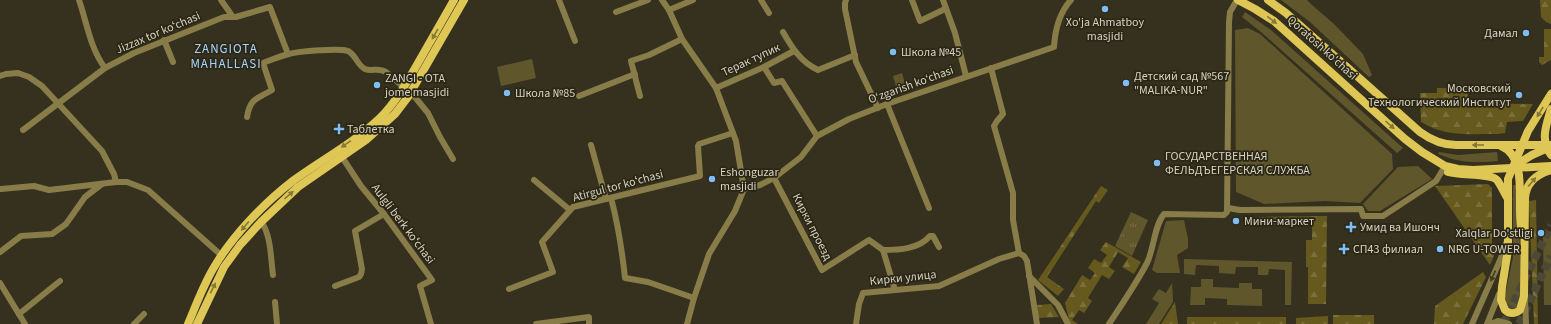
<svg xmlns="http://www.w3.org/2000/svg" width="1551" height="324" font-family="'Source Sans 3',sans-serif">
	<defs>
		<pattern id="forest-firs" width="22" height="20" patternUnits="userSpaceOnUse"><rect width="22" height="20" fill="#65591e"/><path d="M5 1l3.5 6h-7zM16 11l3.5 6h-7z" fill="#7a703d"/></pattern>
		<pattern id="park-tufts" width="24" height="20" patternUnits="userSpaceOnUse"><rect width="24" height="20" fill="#60562b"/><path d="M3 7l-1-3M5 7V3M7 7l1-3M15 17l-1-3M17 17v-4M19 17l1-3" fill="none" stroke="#766d48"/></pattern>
	</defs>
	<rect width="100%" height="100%" fill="#35311e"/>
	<g fill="#60562b">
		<path d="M1281 0H1307L1312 5 1334 24 1363 54 1372 75 1369 77 1310 22Z"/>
		<path d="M1245 12 1271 30 1403 148 1397 153 1261 32 1242 17Z"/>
		<path d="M1248 28 1260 34 1392 154 1393 169 1360 203 1325 201 1264 204 1236 192 1235 30Z"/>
		<path d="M532 59 536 78 501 86 497 67Z"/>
		<path d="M902 73 907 90 898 93 893 76Z"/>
		<path d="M1439 152 1458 155 1497 152 1498 161C1476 163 1458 163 1438 154Z"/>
		<path d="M1418 166 1432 179 1380 211H1368L1363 204 1398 167Z"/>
		<path d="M1513 185H1516L1520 245V300L1516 309H1509L1504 300 1513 257Z"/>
		<path d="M1184 220 1188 239V248L1177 255 1180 273H1157L1152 270 1166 221Z"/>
		<path d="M1543 233H1551V305H1544Z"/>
		<path d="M1184 259 1292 262 1291 305H1285V270L1269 269 1268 275H1258V267H1236L1235 274 1219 273V266L1196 265 1195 275 1184 274Z"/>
		<path d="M1201 279H1213V287L1239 288V283H1252V289H1262V306L1227 305V299L1205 298V305H1190L1191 287H1201Z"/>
		<path d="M1172 283 1173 302 1159 324H1146L1159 303 1152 299 1159 289 1166 293Z"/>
	</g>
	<g fill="url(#forest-firs)">
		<path d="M1540 0H1551V24L1546 22 1541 17Z"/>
		<path d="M1544 29H1551V60L1542 65 1539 62V57H1544Z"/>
		<path d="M1437 88H1467L1468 103 1533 104 1523 121 1507 122 1505 133 1498 134C1471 134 1445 137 1421 122L1420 93H1437Z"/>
		<path d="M1488 184 1492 188V244H1494V256L1490 265 1435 186Z"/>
		<path d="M1101 186 1108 190 1099 203 1096 201 1047 277 1064 289 1058 296 1038 280Z"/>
		<path d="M1536 200 1538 324H1534L1529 201Z"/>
		<path d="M1327 216 1326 304H1308V267H1306V240H1312V225L1258 224V217Z"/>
		<path d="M1106 242 1141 262 1134 274 1122 267 1128 258 1118 252 1109 267 1115 271 1109 279 1102 275 1088 298 1092 301 1084 313 1079 310 1072 320 1078 324H1070L1065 303 1082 275 1090 280 1095 273 1088 268 1094 259 1101 263 1107 255 1100 250Z"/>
		<path d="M1483 272 1486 277 1463 324H1434L1435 306Z"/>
		<path d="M1175 302 1178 324H1161Z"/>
		<path d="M1051 304 1059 317 1038 318 1037 305Z"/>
		<rect x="1333" y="315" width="41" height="9"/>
		<path d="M1328 316V324H1296V318Z"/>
		<rect x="1187" y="317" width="99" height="7"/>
	</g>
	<path fill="url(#park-tufts)" d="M1131 212 1148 220 1132 256 1115 246Z"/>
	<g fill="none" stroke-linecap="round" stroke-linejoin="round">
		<g stroke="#4d4937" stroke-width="8" stroke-dasharray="8 4" stroke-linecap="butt">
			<path d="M1503 324 1551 225"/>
			<path d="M1519 324 1551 256"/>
		</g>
		<g stroke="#887c49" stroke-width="6">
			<path d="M79 0C87 23 90 48 105 68"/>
			<path d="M221 0 233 17"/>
			<path d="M559 0 575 41"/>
			<path d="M662 0 669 10 682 39 716 88 736 141 744 189 735 211 709 254 694 298 687 324"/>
			<path d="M761 0 769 13"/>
			<path d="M846 0 845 3V9L856 62 878 108"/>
			<path d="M912 0 920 21 945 9"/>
			<path d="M943 0 955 33 966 76"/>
			<path d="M669 10 693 0"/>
			<path d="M616 12 648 0"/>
			<path d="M783 32C792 48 801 62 818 70L855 55"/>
			<path d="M164 40 173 62"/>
			<path d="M764 67 774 83 782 81 817 136"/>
			<path d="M991 68 1003 114 997 121 994 126 1013 193V220L1019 253"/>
			<path d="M0 76 6 74 18 73 29 77 42 86 102 151 114 174 116 182H127L148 190 221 255"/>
			<path d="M716 88 764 67 794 51"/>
			<path d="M579 96 635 74"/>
			<path d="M640 96 631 61 649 55 682 39"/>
			<path d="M887 104 929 208"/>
			<path d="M247 117C250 98 257 99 272 90L263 63C271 60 280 56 289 54 299 51 340 48 348 51 356 55 357 65 365 69 372 72 378 67 386 72L414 96 428 113 440 137 453 159"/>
			<path d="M23 130 105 68 134 53 224 17H236L270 7 288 54"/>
			<path d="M591 145 606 199"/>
			<path d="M342 157 361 186 384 214 432 280 420 286 431 324"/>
			<path d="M774 178 822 270 869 240 883 250 895 290"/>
			<path d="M534 180 570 210"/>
			<path d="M1 189 34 186 49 190 116 182"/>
			<path d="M744 189 760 185 774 178 801 157 817 136 849 119 887 104 1054 47C1055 30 1059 13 1071 0"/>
			<path d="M611 198C618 224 622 250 625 278L648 282 694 298"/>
			<path d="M1228 208 1240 210 1361 209 1363 216H1383L1436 181 1445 166"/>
			<path d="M261 222C271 233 271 261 273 275"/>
			<path d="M883 250C899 250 919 249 930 236H933L939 247"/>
			<path d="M0 252 21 236 52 234 66 224 85 197 102 184"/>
			<path d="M1019 253 1024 256 1027 261 1037 324"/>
			<path d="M1029 276 1058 305 1068 324"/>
			<path d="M0 283 25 324"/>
			<path d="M335 286 359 277 361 274 362 269 355 231 384 214"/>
			<path d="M509 289 553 272 542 242 573 207 700 176 698 146 699 144 733 133"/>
			<path d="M1525 298 1526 324"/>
			<path d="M275 302 277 324"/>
			<path d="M19 314 60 281"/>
			<path d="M134 324 144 314"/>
			<path d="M536 324 589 317V324"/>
			<path d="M856 324 859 304 863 293 939 286 999 259 1019 253"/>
			<path d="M1109 324C1122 304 1136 284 1147 263 1154 249 1154 226 1164 214L1224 215 1227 212 1229 22 1230 12 1237 0"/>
			<path d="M1472 324 1501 258 1506 243"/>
			<path d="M1487 324 1499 294"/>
			<path d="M1490 324 1498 321 1509 324"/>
		</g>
		<g stroke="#dfc755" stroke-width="8">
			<path d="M1238 0 1255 9 1274 21 1405 139 1422 152 1445 166 1458 169 1473 170 1551 166"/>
			<path d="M1268 0 1286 13 1420 132C1431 140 1442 145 1456 145H1551"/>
			<path d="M1551 94 1528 131 1508 179V250L1502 287 1501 300 1505 310C1509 314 1515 314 1520 310L1524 296 1525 198C1526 182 1537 174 1551 170"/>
			<path d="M1551 109C1546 126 1540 140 1551 155"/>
			<path d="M1501 146C1528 157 1517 202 1521 226"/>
			<path d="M1514 166 1532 155 1550 147"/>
			<path d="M1448 172C1461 176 1490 173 1497 180 1501 185 1504 193 1508 199"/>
			<path d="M188 324C196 305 203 286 213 269 232 236 264 203 294 180 323 159 355 142 380 118 396 102 407 82 418 63 430 42 442 21 454 0"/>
			<path d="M197 324 224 267 240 245 261 222 298 187 366 140 395 114 408 97 464 0"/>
		</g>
	</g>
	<defs><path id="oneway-solid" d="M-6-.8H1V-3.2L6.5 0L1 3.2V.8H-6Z"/></defs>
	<g fill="#857734">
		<use href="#oneway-solid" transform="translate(1272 20) rotate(38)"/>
		<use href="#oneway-solid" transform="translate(435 34) rotate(120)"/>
		<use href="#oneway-solid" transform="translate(1540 112) rotate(121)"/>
		<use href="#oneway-solid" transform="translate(1390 125) rotate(42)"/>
		<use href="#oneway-solid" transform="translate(346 144) rotate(145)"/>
		<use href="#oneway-solid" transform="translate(1478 145) rotate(180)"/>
		<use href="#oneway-solid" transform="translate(1532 182) rotate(-50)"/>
		<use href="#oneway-solid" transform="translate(289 195) rotate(-41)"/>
		<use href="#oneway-solid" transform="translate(245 226) rotate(130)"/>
		<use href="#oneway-solid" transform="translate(213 288) rotate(-64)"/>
	</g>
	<use fill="#423c21" href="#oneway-solid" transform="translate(1493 276) rotate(114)"/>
	<g fill="#7dbef9" stroke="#2b2714" stroke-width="1.5">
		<circle cx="1105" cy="9" r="4"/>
		<circle cx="1526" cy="33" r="4"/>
		<circle cx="893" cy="52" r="4"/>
		<circle cx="1126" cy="83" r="4"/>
		<circle cx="377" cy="85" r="4"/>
		<circle cx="507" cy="93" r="4"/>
		<circle cx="1519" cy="95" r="4"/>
		<path d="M337 123h4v4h4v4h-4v4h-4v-4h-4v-4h4z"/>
		<circle cx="1157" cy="163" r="4"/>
		<circle cx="712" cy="179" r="4"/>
		<circle cx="1236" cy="221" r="4"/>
		<path d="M1349 221h4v4h4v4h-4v4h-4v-4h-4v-4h4z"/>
		<circle cx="1541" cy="233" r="4"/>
		<path d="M1342 243h4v4h4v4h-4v4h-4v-4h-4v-4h4z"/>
		<circle cx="1440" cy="249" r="4"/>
	</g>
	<g text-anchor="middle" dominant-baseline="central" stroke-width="3.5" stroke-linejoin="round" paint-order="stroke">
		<g font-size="12" fill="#d4d2c6" stroke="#2b2714" text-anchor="start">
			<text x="1105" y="22" text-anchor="middle">Xo'ja Ahmatboy<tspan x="1105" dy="14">masjidi</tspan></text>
			<text x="1518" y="33" text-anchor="end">Дамал</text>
			<text x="901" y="52">Школа №45</text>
			<text x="1134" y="76">Детский сад №567<tspan x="1134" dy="14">"MALIKA-NUR"</tspan></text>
			<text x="385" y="78">ZANGI - OTA<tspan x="385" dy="14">jome masjidi</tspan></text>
			<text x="1511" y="88" text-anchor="end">Московский<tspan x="1511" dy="14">Технологический Институт</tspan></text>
			<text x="515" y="93">Школа №85</text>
			<text x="347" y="129">Таблетка</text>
			<text x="1165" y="156">ГОСУДАРСТВЕННАЯ<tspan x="1165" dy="14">ФЕЛЬДЪЕГЕРСКАЯ СЛУЖБА</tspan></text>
			<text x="720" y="172">Eshonguzar<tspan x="720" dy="14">masjidi</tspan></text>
			<text x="1244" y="221">Мини-маркет</text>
			<text x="1360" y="227">Умид ва Ишонч</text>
			<text x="1533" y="233" text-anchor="end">Xalqlar Do'stligi</text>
			<text x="1353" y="249">СП43 филиал</text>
			<text x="1448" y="249">NRG U-TOWER</text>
		</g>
		<g font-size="12" fill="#d4d2c6" stroke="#2b2714">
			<text transform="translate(158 33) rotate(-23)">Jizzax tor koʻchasi</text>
			<text transform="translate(1322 48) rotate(42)">Qoratosh ko'chasi</text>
			<text transform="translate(751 60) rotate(-25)">Терак тупик</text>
			<text transform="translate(911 85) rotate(-20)">O‘zgarish ko‘chasi</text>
			<text transform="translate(618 186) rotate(-15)">Atirgul tor koʻchasi</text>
			<text transform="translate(403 224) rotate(53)">Aulgli berk koʻchasi</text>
			<text transform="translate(812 227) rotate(63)">Кирки проезд</text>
			<text transform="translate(903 278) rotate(-6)">Кирки улица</text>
		</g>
		<g font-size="13" letter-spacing="1" fill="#a3d2ff" stroke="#2b2714">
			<text x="226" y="49">ZANGIOTA<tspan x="226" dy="15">MAHALLASI</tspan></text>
		</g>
	</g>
</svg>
